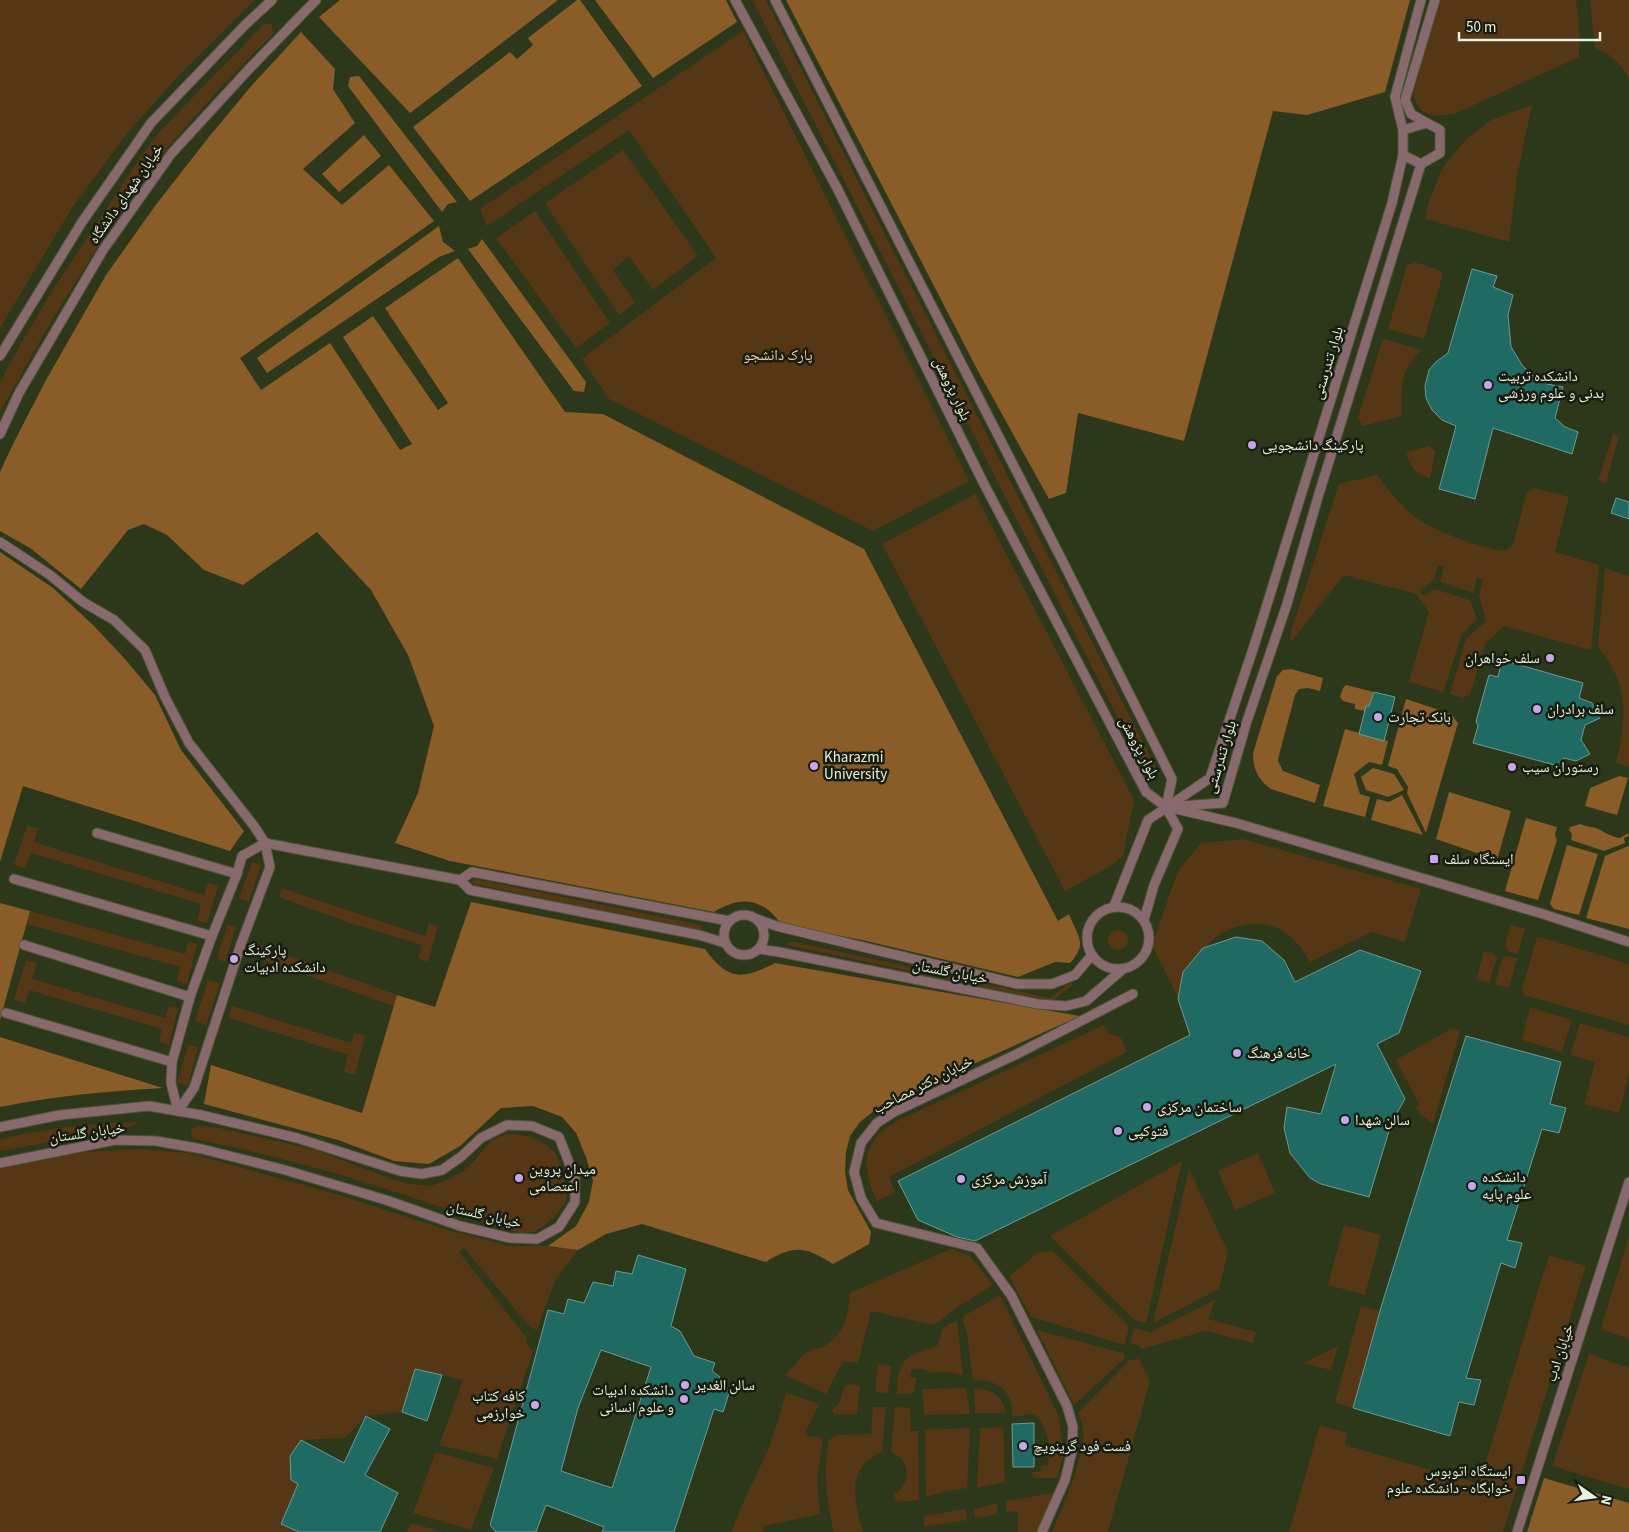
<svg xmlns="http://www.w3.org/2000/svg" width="1629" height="1532" font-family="'Source Sans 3','Noto Naskh Arabic',sans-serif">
	<rect width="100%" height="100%" fill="#2c3819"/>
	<g fill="#553715">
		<path d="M0 0H255L182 72 129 131 72 208 0 328Z"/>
		<path d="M752 0H766L1156 768 1155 777 1147 775Z"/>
		<path d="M1439 0H1576L1579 25V57L1454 114C1431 117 1420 117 1413 94Z"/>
		<path d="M1590 0H1629V80C1621 63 1612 54 1595 48Z"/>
		<path d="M265 23 272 25 273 34 219 89 164 152 102 240 52 320 0 412V382L18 349 50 294 142 155 160 131Z"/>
		<path d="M743 31 969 481 873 531 609 399 582 359 716 258 629 130 487 226 480 209Z"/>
		<path d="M1532 105 1517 176 1509 242 1425 219 1429 201 1443 167 1466 139 1491 120Z"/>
		<path d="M623 150 698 256 653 290 629 256 613 270 635 303 619 315 545 203Z"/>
		<path d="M535 211 610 323 576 348 496 238Z"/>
		<path d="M1414 262 1437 269 1443 274 1424 339 1388 329 1407 266Z"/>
		<path d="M1383 339 1422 350C1399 369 1401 389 1402 416L1363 426 1358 418Z"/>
		<path d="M1613 434 1619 436 1606 483 1598 481Z"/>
		<path d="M1429 446 1435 451 1430 478C1413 473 1412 468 1406 452Z"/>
		<path d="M1377 475C1387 488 1398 502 1410 513 1430 530 1479 548 1505 551L1510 548 1514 541 1527 492 1536 488 1569 497 1555 552 1599 565 1591 650 1503 626 1485 644 1470 695 1462 698 1450 694 1466 639 1486 621 1479 596 1483 579 1477 578 1473 593 1440 582 1444 567 1438 565 1434 580 1420 591 1424 596 1434 589 1470 600 1477 619 1462 634 1443 692 1409 682 1429 612 1416 594 1344 575 1290 643V635L1339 484Z"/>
		<path d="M975 494 1134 800 1123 856 1109 867 1065 891 882 544Z"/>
		<path d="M1605 568 1627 576 1629 575V767L1616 763C1627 720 1629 683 1598 647Z"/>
		<path d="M27 826 38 828 34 842 204 895 208 883 218 886 207 923 197 921 201 904 31 853 25 868 14 865Z"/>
		<path d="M1243 839 1421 889 1405 942 1372 932 1310 962C1293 930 1267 915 1231 929 1222 932 1213 938 1207 946 1204 951 1203 959 1202 965 1198 983 1194 1002 1190 1021L1152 945 1178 871 1201 843Z"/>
		<path d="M252 862 261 865 249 902 239 898Z"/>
		<path d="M475 879 701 925 703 928 700 930 474 884 472 881Z"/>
		<path d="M282 888 425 936 429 923 438 926 428 962 418 958 422 945 350 923 279 897Z"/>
		<path d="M30 911 185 954 188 942 197 944 187 984 177 981 180 967 27 924Z"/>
		<path d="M227 925 236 927 225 962 217 959Z"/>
		<path d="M1511 925 1525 928 1518 954 1508 951 1505 946Z"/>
		<circle cx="1118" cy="940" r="10"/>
		<path d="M1537 936 1629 964V1025L1524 995 1522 990Z"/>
		<path d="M796 942 1050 998 1069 983H1072V986L1051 1001 787 945V943Z"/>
		<path d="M253 943 397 995 394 1006 249 955Z"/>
		<path d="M1484 951 1493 953 1497 958 1489 983 1476 980Z"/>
		<path d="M1507 956 1517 958 1509 988 1495 985 1502 959Z"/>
		<path d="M26 960 37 963 32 979 165 1018 169 1006 178 1008 169 1045 159 1042 162 1029 29 990 25 1003 14 1000Z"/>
		<path d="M208 980 220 983 206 1025 195 1021Z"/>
		<path d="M232 1006 351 1043 354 1033 365 1036 355 1075 344 1072 348 1055 229 1018Z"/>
		<path d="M1530 1007 1572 1020 1562 1052 1522 1040Z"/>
		<path d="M1580 1023 1629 1037V1074L1619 1113 1584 1104 1595 1062 1570 1055Z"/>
		<path d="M1104 1025 1108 1033 1121 1038 1127 1052 889 1177 895 1192 877 1201C867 1178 859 1157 878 1135 882 1129 891 1125 897 1121Z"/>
		<path d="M1451 1029 1460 1031 1433 1124 1415 1109 1419 1104 1396 1060Z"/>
		<path d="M188 1045 198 1047 188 1086 177 1083Z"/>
		<path d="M139 1122 127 1128 104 1130 103 1135 80 1137 0 1151V1139C46 1128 92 1123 139 1122Z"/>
		<path d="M197 1126 219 1128 316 1150 391 1179 411 1184 431 1186 447 1180 462 1172 473 1162 491 1141 503 1135 514 1134 531 1137 545 1144 555 1152 561 1165 567 1189 565 1203 555 1216 545 1225 534 1232 520 1233 495 1226C397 1191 297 1159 194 1139L191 1135V1130Z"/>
		<path d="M142 1149 188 1153 336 1194 444 1229 509 1246H548L578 1250 555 1281 537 1330 530 1327 464 1248 459 1252 527 1338 526 1343 533 1351 497 1459 439 1445 463 1380 415 1369 402 1412 366 1416 345 1438 301 1440 290 1456 291 1480 342 1505 291 1502 281 1524 299 1532H0V1168C45 1153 95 1151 142 1149Z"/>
		<path d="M1258 1153 1275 1193 1235 1210 1218 1171Z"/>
		<path d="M1182 1161 1146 1323 1135 1320 1050 1236Z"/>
		<path d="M1189 1169 1228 1252 1219 1289 1153 1323Z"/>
		<path d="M1344 1225 1381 1235 1365 1295 1328 1285Z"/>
		<path d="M1629 1236V1339L1601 1329Z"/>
		<path d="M951 1249 970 1256 993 1285 959 1306 934 1325 871 1311 858 1363 843 1361 826 1394 785 1375C792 1368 799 1359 806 1353 811 1349 819 1349 824 1346 844 1335 850 1314 849 1293Z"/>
		<path d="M1053 1251 1129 1326 1125 1345 1031 1317 1009 1276 1038 1253Z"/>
		<path d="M1549 1255 1586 1266 1503 1532H1289L1320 1425 1347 1433 1345 1445 1479 1484Z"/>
		<path d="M1000 1295 1059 1417 1063 1457 1057 1478H1033L1032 1472H1041L1040 1466 1048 1465C1050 1445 1049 1428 1034 1414L1012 1417C1015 1393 996 1377 973 1381L967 1333 963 1323 964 1316Z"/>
		<path d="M1215 1300 1208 1319 1256 1332 1253 1343 1205 1331 1142 1349 1138 1345 1130 1343 1134 1328 1151 1332Z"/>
		<path d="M1361 1306 1380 1311 1353 1408 1335 1402Z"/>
		<path d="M957 1321 963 1375 947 1372 931 1373 926 1370 912 1368 910 1377 917 1378 914 1393 897 1394C897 1355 907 1358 938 1345 942 1330 941 1326 957 1321Z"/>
		<path d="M1037 1330 1123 1353 1125 1358 1074 1405Z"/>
		<path d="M1338 1346 1331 1370 1303 1363Z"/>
		<path d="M1589 1354 1629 1368V1489L1552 1466Z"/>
		<path d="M1139 1358 1150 1381 1108 1532H1052C1063 1506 1086 1455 1083 1428 1083 1423 1080 1418 1078 1413L1130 1360H1136Z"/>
		<path d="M878 1364 891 1366 888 1393 875 1392Z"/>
		<path d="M850 1384 860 1386 857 1414 852 1415 834 1414 832 1410 839 1403 845 1386Z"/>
		<path d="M966 1388 970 1414 924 1415 922 1389Z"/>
		<path d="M979 1389C993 1390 1004 1397 1005 1413H975L974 1390Z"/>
		<path d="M786 1393 819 1404 806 1431 808 1436 823 1438 817 1479 820 1514 764 1526 763 1532H732C740 1505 754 1482 765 1456 774 1436 780 1414 786 1393Z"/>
		<path d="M873 1407H886L882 1452C844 1468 855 1502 863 1532H834C826 1501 823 1471 829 1440L837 1435 871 1434Z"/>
		<path d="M895 1407 910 1408 911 1431H918L919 1500 896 1502 894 1494C912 1485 911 1459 891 1452Z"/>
		<path d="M1003 1427 1005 1482 977 1488 980 1428Z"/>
		<path d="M970 1428 967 1488 947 1491 926 1497 925 1430Z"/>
		<path d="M436 1452 494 1468 471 1530 413 1513Z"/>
		<path d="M1053 1493 1037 1532H1018V1511L1006 1512V1501Z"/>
		<path d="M997 1503V1514L975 1518 974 1509Z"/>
		<path d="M966 1509 967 1520 924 1527V1516Z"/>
		<path d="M411 1523 443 1532H407Z"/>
	</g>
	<g fill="#8a5c28">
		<path d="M340 0H558L410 113 319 17Z"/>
		<path d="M577 0H580L642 86 470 201 413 127 510 52 517 59 533 45 528 38Z"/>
		<path d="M595 0H726L737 22 653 78Z"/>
		<path d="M786 0H1410L1385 92 1307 115 1273 111 1184 441 1078 413 1066 493 1049 499 978 371Z"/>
		<path d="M301 32 335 69 333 89 355 123 303 169 342 205 389 165 434 221 240 358 261 390 330 343 400 450 412 444 343 337 373 316 438 410 448 403 385 308 458 258 565 412 603 414 864 549 1058 921 1069 914C1078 937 1088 943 1070 963L1055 962 1018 977 862 940 782 925C763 898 741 895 714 912L450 861 395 843 418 793 434 726 408 655 371 590 317 532 243 585 204 570 167 535 144 524 128 530 81 589 30 548 0 531V472L13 444 46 380 106 275 155 206 208 138 253 84Z"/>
		<path d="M359 76 457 202 448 204 442 212 348 86 350 77Z"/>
		<path d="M364 135 381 156 339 192 322 174Z"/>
		<path d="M439 226 443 242 455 251 439 257 267 373 257 358Z"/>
		<path d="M482 239 586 382 584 392 574 391 468 249 477 246Z"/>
		<path d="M0 552 53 588 93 625 125 659 155 695 181 750 244 831 230 851 23 786 0 862Z"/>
		<path d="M1291 669 1323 678 1320 691 1308 688 1299 689 1295 695 1279 755 1278 761 1283 771 1320 785 1315 803 1271 789C1258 780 1253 769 1253 753L1277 676 1283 670Z"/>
		<path d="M1346 685 1374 692 1369 706H1366L1365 711 1355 709V704L1343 701 1340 697 1343 688Z"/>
		<path d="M1406 699 1451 714 1458 723 1426 833 1407 793 1408 787 1397 769 1388 766Z"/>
		<path d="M1345 729 1388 741 1382 765 1369 762 1354 774 1360 794 1370 797 1365 817 1323 806Z"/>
		<path d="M1373 768 1394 774 1404 790 1388 797 1366 790 1361 777Z"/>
		<path d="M1619 776 1628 778 1617 815 1585 806 1590 788Z"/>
		<path d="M1449 792 1511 811 1497 860 1436 839Z"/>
		<path d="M1402 795 1423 835 1371 820 1377 799 1389 802Z"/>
		<path d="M1526 818 1557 827 1555 835 1557 840 1538 900 1505 891Z"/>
		<path d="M1580 824C1585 826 1591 827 1596 828 1605 832 1609 836 1620 838L1628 833 1629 836 1624 838 1625 843 1604 851 1571 840 1572 834 1569 830 1570 827Z"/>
		<path d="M1567 845 1598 854 1579 915 1554 909 1550 904Z"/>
		<path d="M1628 846H1629V929L1586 918 1605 856Z"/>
		<path d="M471 902 705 949C728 981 742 980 775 963L1080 1016 880 1106 860 1122 850 1136 846 1152 845 1172 848 1190 871 1232 869 1244 833 1264C806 1247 794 1244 766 1262L642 1224 606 1234 578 1250 548 1246 576 1226 589 1202 593 1181 586 1157 576 1133 562 1117 533 1106 501 1108 460 1146 429 1164 394 1161 338 1140 204 1104 211 1065 362 1113 397 995 435 1007Z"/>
		<path d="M0 903 30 911 0 1020Z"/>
		<path d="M0 1037 163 1088C108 1091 54 1096 0 1107Z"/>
		<path d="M1544 1478 1629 1503V1532H1527Z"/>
	</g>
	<g fill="#1f6a63" stroke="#6c9b95" fill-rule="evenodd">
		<path d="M1472 269 1497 276 1493 287 1513 295 1508 315 1511 347 1522 365 1532 375 1547 384 1563 387 1555 418 1565 427 1578 432 1572 454 1493 428 1475 499 1439 489 1456 426 1442 420 1432 410 1426 398 1425 386 1429 370 1436 362 1448 353Z"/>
		<path d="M1616 498 1629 502V519L1611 513Z"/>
		<path d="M1502 660 1583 683 1579 698 1592 703 1600 718 1585 725 1581 740 1590 754 1576 761 1564 758 1562 767 1473 743 1478 726 1476 721 1489 675 1498 677Z"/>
		<path d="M1374 692 1395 697 1384 741 1359 734 1366 706H1369Z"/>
		<path d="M1236 937 1262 941 1284 960 1295 982 1360 950 1421 971 1399 1033 1377 1044 1405 1099 1392 1121 1369 1197 1321 1184 1310 1178 1290 1153 1284 1128 1287 1107 1321 1114 1336 1064 975 1241 957 1237 918 1220 898 1181 1190 1035 1178 999 1183 972 1203 948Z"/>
		<path d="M1466 1036 1561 1062 1550 1104 1566 1108 1559 1133 1542 1129 1507 1240 1522 1243 1515 1268 1501 1263 1466 1378 1481 1380 1474 1405 1459 1402 1450 1436 1353 1408 1382 1304Z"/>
		<path d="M638 1255 686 1269 671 1326 680 1331 694 1356 715 1363 712 1371 720 1377 719 1386 730 1390 723 1412 714 1409 674 1532H602L604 1527 546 1505 536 1532H496L490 1525 548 1310 564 1314 568 1299 584 1303 593 1282 613 1286 616 1271 632 1274ZM601 1350 651 1367 612 1488 561 1471 578 1408Z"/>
		<path d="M415 1369 442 1375 427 1421 402 1412Z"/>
		<path d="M366 1416 390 1429 365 1475 398 1493 380 1532H299L281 1524 298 1484 291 1480 290 1456 301 1440 344 1463Z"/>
		<path d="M1034 1423V1467H1013L1012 1424Z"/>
	</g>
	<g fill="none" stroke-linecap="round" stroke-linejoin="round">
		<defs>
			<g id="lane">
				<path d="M735 0 837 188 983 482 1146 792 1166 807 1178 829 1154 885 1144 920"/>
				<path d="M775 0 1064 564 1172 779 1166 807"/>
				<path d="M1427 123 1411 114 1405 100 1435 0"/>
				<path d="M1427 123 1440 130V153L1421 164 1403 155V130Z"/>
				<path d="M1403 130 1395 97 1421 0"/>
				<path d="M0 356 82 222 151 123 245 25 272 0"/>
				<path d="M0 434 19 393 103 250 171 154 249 69 316 0"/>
				<path d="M0 542 50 575 83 602 114 620 145 650 165 697 189 743 254 826 265 843 270 867 241 944 194 1088 178 1111"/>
				<path d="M1166 807 1223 803 1247 721 1287 604 1318 497 1421 164"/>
				<path d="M1176 809 1236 823 1543 914 1629 942"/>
				<path d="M97 833 237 874"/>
				<path d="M14 879 212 936"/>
				<path d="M460 880 470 890 699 935 725 943"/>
				<path d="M1114 906 1148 820 1210 778 1255 643 1392 203 1403 155"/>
				<circle cx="1118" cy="938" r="31"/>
				<circle cx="744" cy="935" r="20"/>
				<path d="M757 919 776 926 1017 984H1052L1075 975 1092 955"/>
				<path d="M24 945 190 997"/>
				<path d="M759 949 779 952 1038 1004 1066 1006 1086 1001 1123 969"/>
				<path d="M6 1013 172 1062"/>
				<path d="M178 1111 171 1083 172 1062 190 997 212 936 237 874 242 856 265 843 460 880 472 872 729 921"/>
				<path d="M0 1127 60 1115 149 1106 201 1115 297 1138 400 1171 422 1174 442 1170 462 1156 481 1138 507 1125 532 1126 559 1137 575 1178V1202L559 1227 537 1239 510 1238 460 1226 386 1200 285 1170 202 1149 156 1141 115 1140 0 1163"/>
				<path d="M1042 1532 1065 1480 1072 1451 1073 1427 1067 1406 1011 1295 977 1248 876 1223 861 1198 854 1172 861 1143 877 1123 894 1112 1017 1054 1133 994"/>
				<path d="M1517 1532 1629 1182"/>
			</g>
		</defs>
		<use href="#lane" stroke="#4a5639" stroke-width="11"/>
		<use href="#lane" stroke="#88696e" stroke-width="9"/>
	</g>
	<g fill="#c9a5ee" stroke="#181d10" stroke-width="2">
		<circle cx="1488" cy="385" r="5"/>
		<circle cx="1252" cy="445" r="5"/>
		<circle cx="1550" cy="658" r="5"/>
		<circle cx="1537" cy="709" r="5"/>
		<circle cx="1378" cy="717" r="5"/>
		<circle cx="814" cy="766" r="5"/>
		<circle cx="1512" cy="767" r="5"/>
		<rect x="1429" y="854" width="10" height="10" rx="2.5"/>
		<circle cx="234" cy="959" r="5"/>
		<circle cx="1237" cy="1053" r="5"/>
		<circle cx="1147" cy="1107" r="5"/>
		<circle cx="1345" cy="1120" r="5"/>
		<circle cx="1118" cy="1131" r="5"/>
		<circle cx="519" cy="1178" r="5"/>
		<circle cx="961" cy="1179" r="5"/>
		<circle cx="1472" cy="1186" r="5"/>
		<circle cx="685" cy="1385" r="5"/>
		<circle cx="684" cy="1399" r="5"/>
		<circle cx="535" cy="1405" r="5"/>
		<circle cx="1023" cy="1446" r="5"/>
		<rect x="1516" y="1475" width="10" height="10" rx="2.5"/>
	</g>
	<g text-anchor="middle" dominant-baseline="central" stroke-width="5" stroke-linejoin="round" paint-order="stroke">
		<g font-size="15" fill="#e8f1de" stroke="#181d10">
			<text transform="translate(126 194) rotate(-55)">خیابان شهدای دانشگاه</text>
			<text transform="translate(1328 363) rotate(-73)">بلوار تندرستی</text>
			<text transform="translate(952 389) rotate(64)">بلوار پژوهش</text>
			<text transform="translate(1139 748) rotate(62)">بلوار پژوهش</text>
			<text transform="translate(1221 757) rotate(-73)">بلوار تندرستی</text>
			<text transform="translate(950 972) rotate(11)">خیابان گلستان</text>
			<text transform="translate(923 1085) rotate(-27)">خیابان دکتر مصاحب</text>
			<text transform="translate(87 1133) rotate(-8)">خیابان گلستان</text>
			<text transform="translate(484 1215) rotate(13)">خیابان گلستان</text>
			<text transform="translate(1560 1353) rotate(-72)">خیابان ادب</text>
		</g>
		<g font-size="15" fill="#f6cca2" stroke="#181d10">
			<text x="778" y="355">پارک دانشجو</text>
		</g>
		<g font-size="15" fill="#e8f1de" stroke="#181d10" text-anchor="start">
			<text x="1498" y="376">دانشکده تربیت<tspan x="1498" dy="17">بدنی و علوم ورزشی</tspan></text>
			<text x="1262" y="445">پارکینگ دانشجویی</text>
			<text x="1540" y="658" text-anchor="end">سلف خواهران</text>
			<text x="1547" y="709">سلف برادران</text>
			<text x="1388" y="717">بانک تجارت</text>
			<text x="824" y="757">Kharazmi<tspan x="824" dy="17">University</tspan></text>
			<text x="1522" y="767">رستوران سیب</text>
			<text x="1444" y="859">ایستگاه سلف</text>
			<text x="244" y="950">پارکینگ<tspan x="244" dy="17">دانشکده ادبیات</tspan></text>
			<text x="1247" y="1053">خانه فرهنگ</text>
			<text x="1157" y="1107">ساختمان مرکزی</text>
			<text x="1355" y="1120">سالن شهدا</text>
			<text x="1128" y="1131">فتوکپی</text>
			<text x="529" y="1169">میدان پروین<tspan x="529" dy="17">اعتصامی</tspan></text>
			<text x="1482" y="1177">دانشکده<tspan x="1482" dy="17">علوم پایه</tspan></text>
			<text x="971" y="1179">آموزش مرکزی</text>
			<text x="695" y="1385">سالن الغدیر</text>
			<text x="674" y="1390" text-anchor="end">دانشکده ادبیات<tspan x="674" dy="17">و علوم انسانی</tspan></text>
			<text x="525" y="1396" text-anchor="end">کافه کتاب<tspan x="525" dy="17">خوارزمی</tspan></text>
			<text x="1033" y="1446">فست فود گرینویچ</text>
			<text x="1511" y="1471" text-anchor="end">ایستگاه اتوبوس<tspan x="1511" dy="17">خوابگاه - دانشکده علوم</tspan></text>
		</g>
	</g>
	<g transform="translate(1594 1497) rotate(104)" stroke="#181d10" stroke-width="4" paint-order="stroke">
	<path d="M0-4L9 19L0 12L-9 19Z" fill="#e8f1de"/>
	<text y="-8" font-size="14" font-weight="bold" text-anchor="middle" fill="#e8f1de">N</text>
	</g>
	<path d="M1459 32v8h141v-8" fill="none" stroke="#e8f1de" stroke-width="2.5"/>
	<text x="1466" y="32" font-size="15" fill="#e8f1de" stroke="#181d10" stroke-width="4" paint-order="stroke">50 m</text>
</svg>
